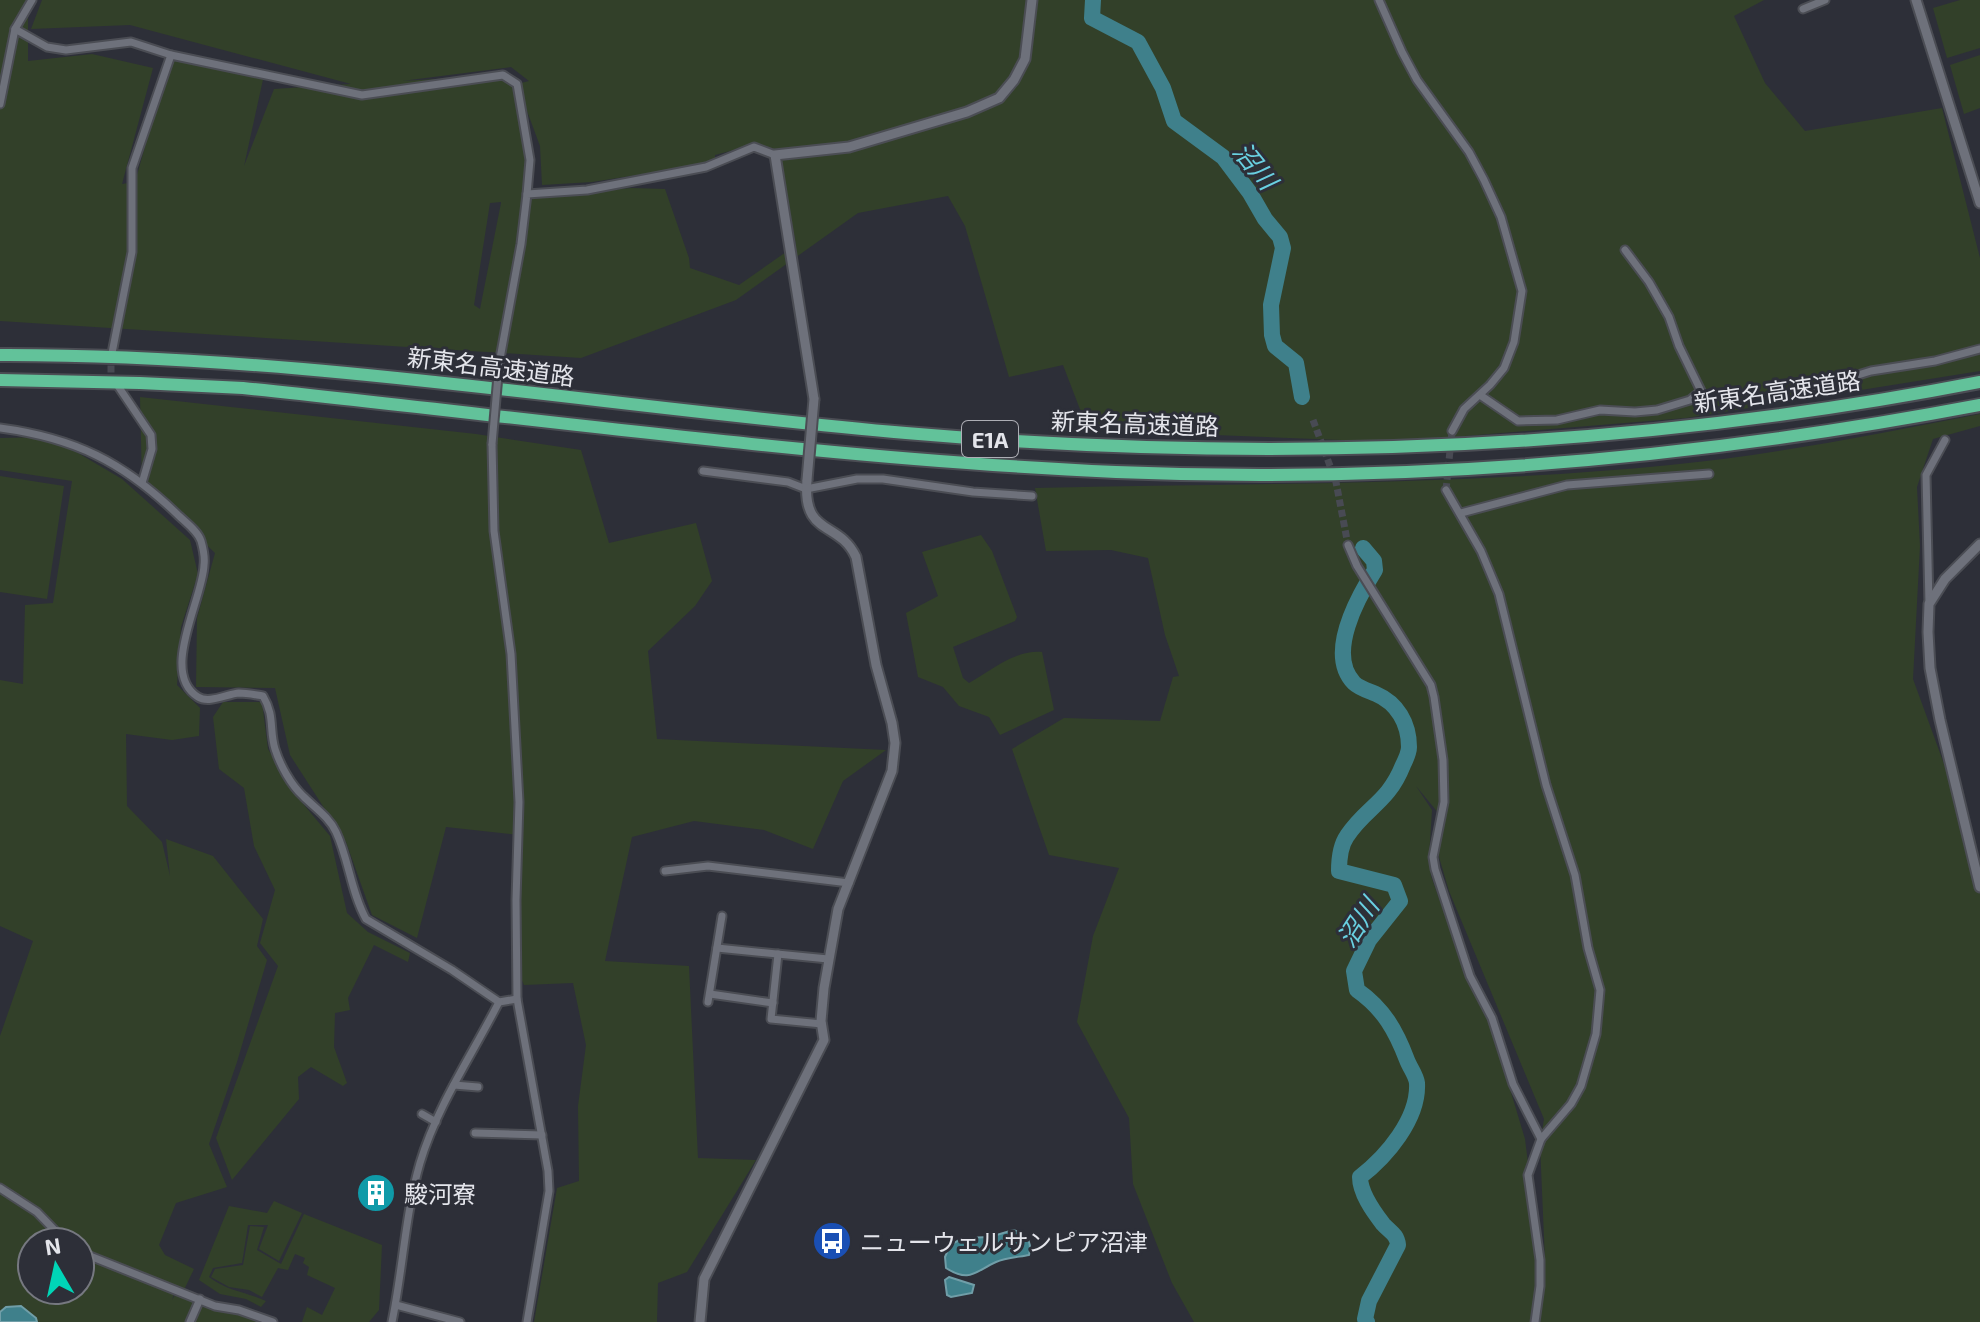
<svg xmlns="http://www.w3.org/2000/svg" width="1980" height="1322" font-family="'Exo 2','Noto Sans JP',sans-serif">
	<rect width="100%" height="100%" fill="#2d2f38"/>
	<g fill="#324029" fill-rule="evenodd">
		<path d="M0 0H28V61L92 54 153 68 122 184 135 182 171 55 264 75 244 166 274 89 351 84 130 25 31 29 42 0H1764L1734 16 1765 83 1805 131 1942 108 1980 258V371L1686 418 1392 442 1088 430 1063 365 1009 377 965 226 948 196 858 213 736 300 581 358 0 321ZM511 67 529 81 517 84 540 146 542 185 592 182 715 163V155L753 145 771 153 848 143 911 124 916 127 826 152V154L780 157 796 245 739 285 690 268 689 258 665 189 631 188 539 197 524 202 530 160 519 97 503 75 402 81ZM501 202V203L480 309 474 305 490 203Z"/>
		<path d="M1960 0H1980V48L1947 58 1933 8Z"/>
		<path d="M1980 55V108L1964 114 1950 65Z"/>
		<path d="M140 397 476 434 581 450 609 543 696 523 712 581 695 606 648 651 657 739 886 750 843 781 813 849 764 830 694 821 632 837 605 961 689 966 698 1158 756 1160 687 1272 658 1283 657 1322H534L557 1188 579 1181 578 1106 586 1045 573 983 524 985 520 976 519 835 446 827 417 938 372 915 346 842 290 755 275 688 196 687 197 618 215 553 142 483Z"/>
		<path d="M1980 414V426L1933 439 1917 487 1920 546 1913 679 1967 827 1980 873V1322H1194L1172 1283 1133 1184 1129 1118 1077 1022 1093 936 1119 868 1049 855 1012 749 1064 718 1160 721 1173 677 1179 676 1165 635 1148 558 1111 550 1046 551 1035 488C1247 483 1459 486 1670 465 1774 455 1877 434 1980 414ZM1416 786 1440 815 1439 857 1449 891 1544 1119 1540 1144 1545 1261 1540 1260 1525 1139 1491 1026 1468 980 1431 876 1429 857 1432 810Z"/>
		<path d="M51 437 122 479 190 540 198 574 181 627 177 685 200 708 199 736 172 740 126 734 127 806 162 842 170 876 166 839 213 856 263 919 257 946 267 960 237 1062 209 1144 227 1187 176 1203 159 1245 165 1255 194 1269 184 1290 80 1251V1242H67L15 1194 0 1187V1036L33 941 0 926V680L23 684 25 605 53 603 72 481 0 470V438Z"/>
		<path d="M0 476 64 486 47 599 0 592Z"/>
		<path d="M981 535 992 551 1017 617 1015 621 953 647 963 678 969 683C992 670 1014 650 1042 652L1054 710 1000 735 989 717 959 706 943 687 918 677 906 613 938 596 922 552Z"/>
		<path d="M223 702H262L268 749 295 794 330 836 347 913 368 932 410 953 408 962 374 945 348 998 350 1010 335 1013 334 1047 347 1083 343 1086 311 1067 298 1077 299 1099 232 1180 216 1138 278 966 260 943 275 890 254 846 244 788 219 769 213 717Z"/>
		<path d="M0 1192 17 1198 62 1242H32V1290H80V1253L174 1294 172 1300 177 1292 201 1303 192 1322H0Z"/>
		<path d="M274 1201 302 1213 279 1261 259 1249 268 1225H248L242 1263 213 1268 209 1277C229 1292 244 1291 266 1301L261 1307 246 1299 220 1294 199 1280 229 1206 267 1213Z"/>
		<path d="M304 1214 382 1245 379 1310 369 1322H302L307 1307 322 1315 335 1288 307 1275 309 1267 303 1263 305 1258 295 1254 288 1270 278 1268 262 1297 249 1290 229 1287 211 1277 215 1269 243 1265 250 1226 264 1227 257 1250 281 1264Z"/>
		<path d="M202 1307 239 1314 259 1322H195Z"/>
	</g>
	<g fill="#3f808b" stroke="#709ea8" stroke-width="2">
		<path d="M1013 1230C1026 1234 1033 1241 1029 1255 1019 1257 1005 1258 996 1262 974 1272 970 1283 946 1268L945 1257 950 1245 963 1238 990 1237Z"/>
		<path d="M949 1277 974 1285 972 1293 951 1297 947 1295 945 1280Z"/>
		<path d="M21 1306 36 1318 37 1322H0V1312L6 1307Z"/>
	</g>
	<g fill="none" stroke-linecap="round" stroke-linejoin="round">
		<g stroke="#3f808b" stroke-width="16">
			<path d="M1093 0 1092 18 1138 42 1163 88 1174 121 1223 157 1250 193 1265 219 1280 237 1283 248 1271 305 1272 335 1275 346 1296 363 1302 397"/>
			<path d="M1363 548 1374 561 1375 570C1358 597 1326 654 1354 683 1359 688 1369 691 1376 694 1397 703 1409 723 1409 747 1409 753 1406 759 1403 765 1388 803 1366 807 1347 836 1340 846 1339 860 1339 871L1394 885 1400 901 1369 940 1354 971 1357 990C1384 1009 1396 1031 1407 1060 1410 1068 1416 1075 1417 1083 1419 1119 1386 1157 1360 1177 1360 1193 1373 1211 1383 1224 1390 1232 1397 1234 1398 1245L1369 1301 1365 1319 1367 1322"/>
		</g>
		<g stroke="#484a53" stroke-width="7" stroke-dasharray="7 3.5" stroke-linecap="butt">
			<path d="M111 355V377L116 384"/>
			<path d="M1313 420 1336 482 1348 545"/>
			<path d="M1446 490 1452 431"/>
		</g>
		<defs>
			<g id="minor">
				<path d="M1379 0 1402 52 1417 80 1469 152 1484 180 1501 217 1522 291 1514 342 1504 368 1490 385 1464 409 1452 431"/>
				<path d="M1803 9 1825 0"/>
				<path d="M15 29 47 47 66 50 131 42 171 55 362 95 503 75 517 84 530 160 527 194"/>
				<path d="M0 104 15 29 32 0"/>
				<path d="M112 353 132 252V168L171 55"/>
				<path d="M499 364 521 244 527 194 587 190 706 167 754 147 775 155"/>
				<path d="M118 386 151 435 152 449 142 483"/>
				<path d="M1816 388 1871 371 1935 361 1980 349"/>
				<path d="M1480 395 1518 421 1557 420 1600 410 1635 412 1657 410 1690 400 1701 391 1679 346 1669 317 1649 282 1625 250"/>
				<path d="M0 428C75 438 123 462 177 514 185 522 198 531 201 541 203 548 205 558 204 565 203 599 159 673 198 697 209 704 227 694 239 693 247 693 256 695 263 696 275 716 269 729 275 749 280 765 291 785 303 796 315 808 329 817 336 832 349 860 351 892 366 919L452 970 499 1002 517 999"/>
				<path d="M492 444 494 531 511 654 519 802 516 900 517 999 548 1171 549 1191 527 1322"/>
				<path d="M703 471 788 482 806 489 857 479H883L973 492 1032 496"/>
				<path d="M1446 490 1481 551 1499 594 1546 785 1575 875 1588 948 1600 990 1596 1034 1581 1086 1571 1104 1541 1139 1528 1175 1540 1260V1286L1535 1322"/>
				<path d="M1461 513 1567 485 1709 474"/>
				<path d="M1348 545 1357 566 1431 685 1434 697 1443 760 1444 802 1433 857 1435 869 1470 976 1492 1018 1513 1084 1541 1139"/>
				<path d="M1929 604 1926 475 1945 440"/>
				<path d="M665 871 708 866 849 883"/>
				<path d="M717 948 828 959"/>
				<path d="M778 954 771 1019 822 1024"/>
				<path d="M710 994 773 1003"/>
				<path d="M708 1002 722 916"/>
				<path d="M454 1085 478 1087"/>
				<path d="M422 1114 436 1122"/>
				<path d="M475 1133 542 1135"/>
				<path d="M0 1188 37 1212 66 1242"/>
				<path d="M80 1252 215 1306 239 1310 273 1322"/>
				<path d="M396 1305 460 1322"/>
				<path d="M190 1322 200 1299"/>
				<path d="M392 1322C403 1269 405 1215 420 1163 437 1106 472 1055 499 1002"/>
			</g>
			<g id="tertiary">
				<path d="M1916 0 1980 203"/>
				<path d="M814 399 775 155 849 147 967 112 999 98 1014 80 1025 59 1032 0"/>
				<path d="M1980 544 1945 579 1929 604 1928 632 1930 668 1940 720 1980 887"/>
				<path d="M700 1322 704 1279 824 1040 821 1021 824 988 838 909 892 771 895 743 892 723 876 665 856 557C839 520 802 537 807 480"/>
			</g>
			<g id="motorway">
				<path d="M0 355C304 354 604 407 906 433 1265 464 1626 451 1980 382"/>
				<path d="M0 380 140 383 243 388C534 418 824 459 1116 472 1405 484 1696 459 1980 405"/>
			</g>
		</defs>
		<use href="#minor" stroke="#4b4d54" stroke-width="11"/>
		<use href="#tertiary" stroke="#4b4d54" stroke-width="13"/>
		<use href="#motorway" stroke="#4b4d54" stroke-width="16"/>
		<use href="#minor" stroke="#6e717b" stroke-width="7"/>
		<use href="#tertiary" stroke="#6e717b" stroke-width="9"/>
		<use href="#motorway" stroke="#62c29a" stroke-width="12"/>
		<defs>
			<path id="minor-bridge" d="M492 444 499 364"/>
			<path id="tertiary-bridge" d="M807 480 814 399"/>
		</defs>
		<use href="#minor-bridge" stroke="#4b4d54" stroke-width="11" stroke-linecap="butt"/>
		<use href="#tertiary-bridge" stroke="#4b4d54" stroke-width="13" stroke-linecap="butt"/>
		<use href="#minor-bridge" stroke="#6e717b" stroke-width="7"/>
		<use href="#tertiary-bridge" stroke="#6e717b" stroke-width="9"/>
	</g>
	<defs>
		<symbol id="building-disc" viewBox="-11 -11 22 22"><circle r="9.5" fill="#0f9aa8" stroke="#2d2f38"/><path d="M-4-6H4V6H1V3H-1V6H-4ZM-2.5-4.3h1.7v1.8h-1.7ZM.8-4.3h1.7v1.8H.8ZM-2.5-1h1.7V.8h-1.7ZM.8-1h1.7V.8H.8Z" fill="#fff"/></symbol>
		<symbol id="bus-disc" viewBox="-11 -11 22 22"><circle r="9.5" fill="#1a4fb4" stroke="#2d2f38"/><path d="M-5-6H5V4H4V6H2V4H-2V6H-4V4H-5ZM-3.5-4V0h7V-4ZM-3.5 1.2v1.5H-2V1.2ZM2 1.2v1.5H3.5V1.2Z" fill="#fff"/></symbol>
	</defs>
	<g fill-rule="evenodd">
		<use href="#building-disc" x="354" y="1171" width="44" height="44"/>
		<use href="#bus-disc" x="810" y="1219" width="44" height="44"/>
	</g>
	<g text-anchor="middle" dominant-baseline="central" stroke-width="6" stroke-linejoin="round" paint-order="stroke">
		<rect fill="#2d2f38" stroke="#adaeb5" stroke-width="2" x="962" y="421" width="56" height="36" rx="6"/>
		<g font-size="22" font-weight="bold" fill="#e4e5eb">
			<text x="990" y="439">E1A</text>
		</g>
		<g font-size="24" fill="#e4e5eb" stroke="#2d2f38">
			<text transform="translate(491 366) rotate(7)">新東名高速道路</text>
			<text transform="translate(1777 391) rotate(-8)">新東名高速道路</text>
			<text transform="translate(1135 423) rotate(2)">新東名高速道路</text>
		</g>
		<g font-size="24" fill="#e4e5eb" stroke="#2d2f38" text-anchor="start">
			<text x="404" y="1193">駿河寮</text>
			<text x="860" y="1241">ニューウェルサンピア沼津</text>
		</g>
		<g font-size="26" font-style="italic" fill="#69d0e1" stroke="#2d2f38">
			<text transform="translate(1256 165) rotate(51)">沼川</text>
			<text transform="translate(1357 922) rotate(-57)">沼川</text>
		</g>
	</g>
	<g transform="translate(56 1266) rotate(351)"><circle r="38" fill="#2d2f38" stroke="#767880" stroke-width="2"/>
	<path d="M0-6L14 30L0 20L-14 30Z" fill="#00d5b7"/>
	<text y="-12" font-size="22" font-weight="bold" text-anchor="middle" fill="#e4e5eb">N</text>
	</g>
</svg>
